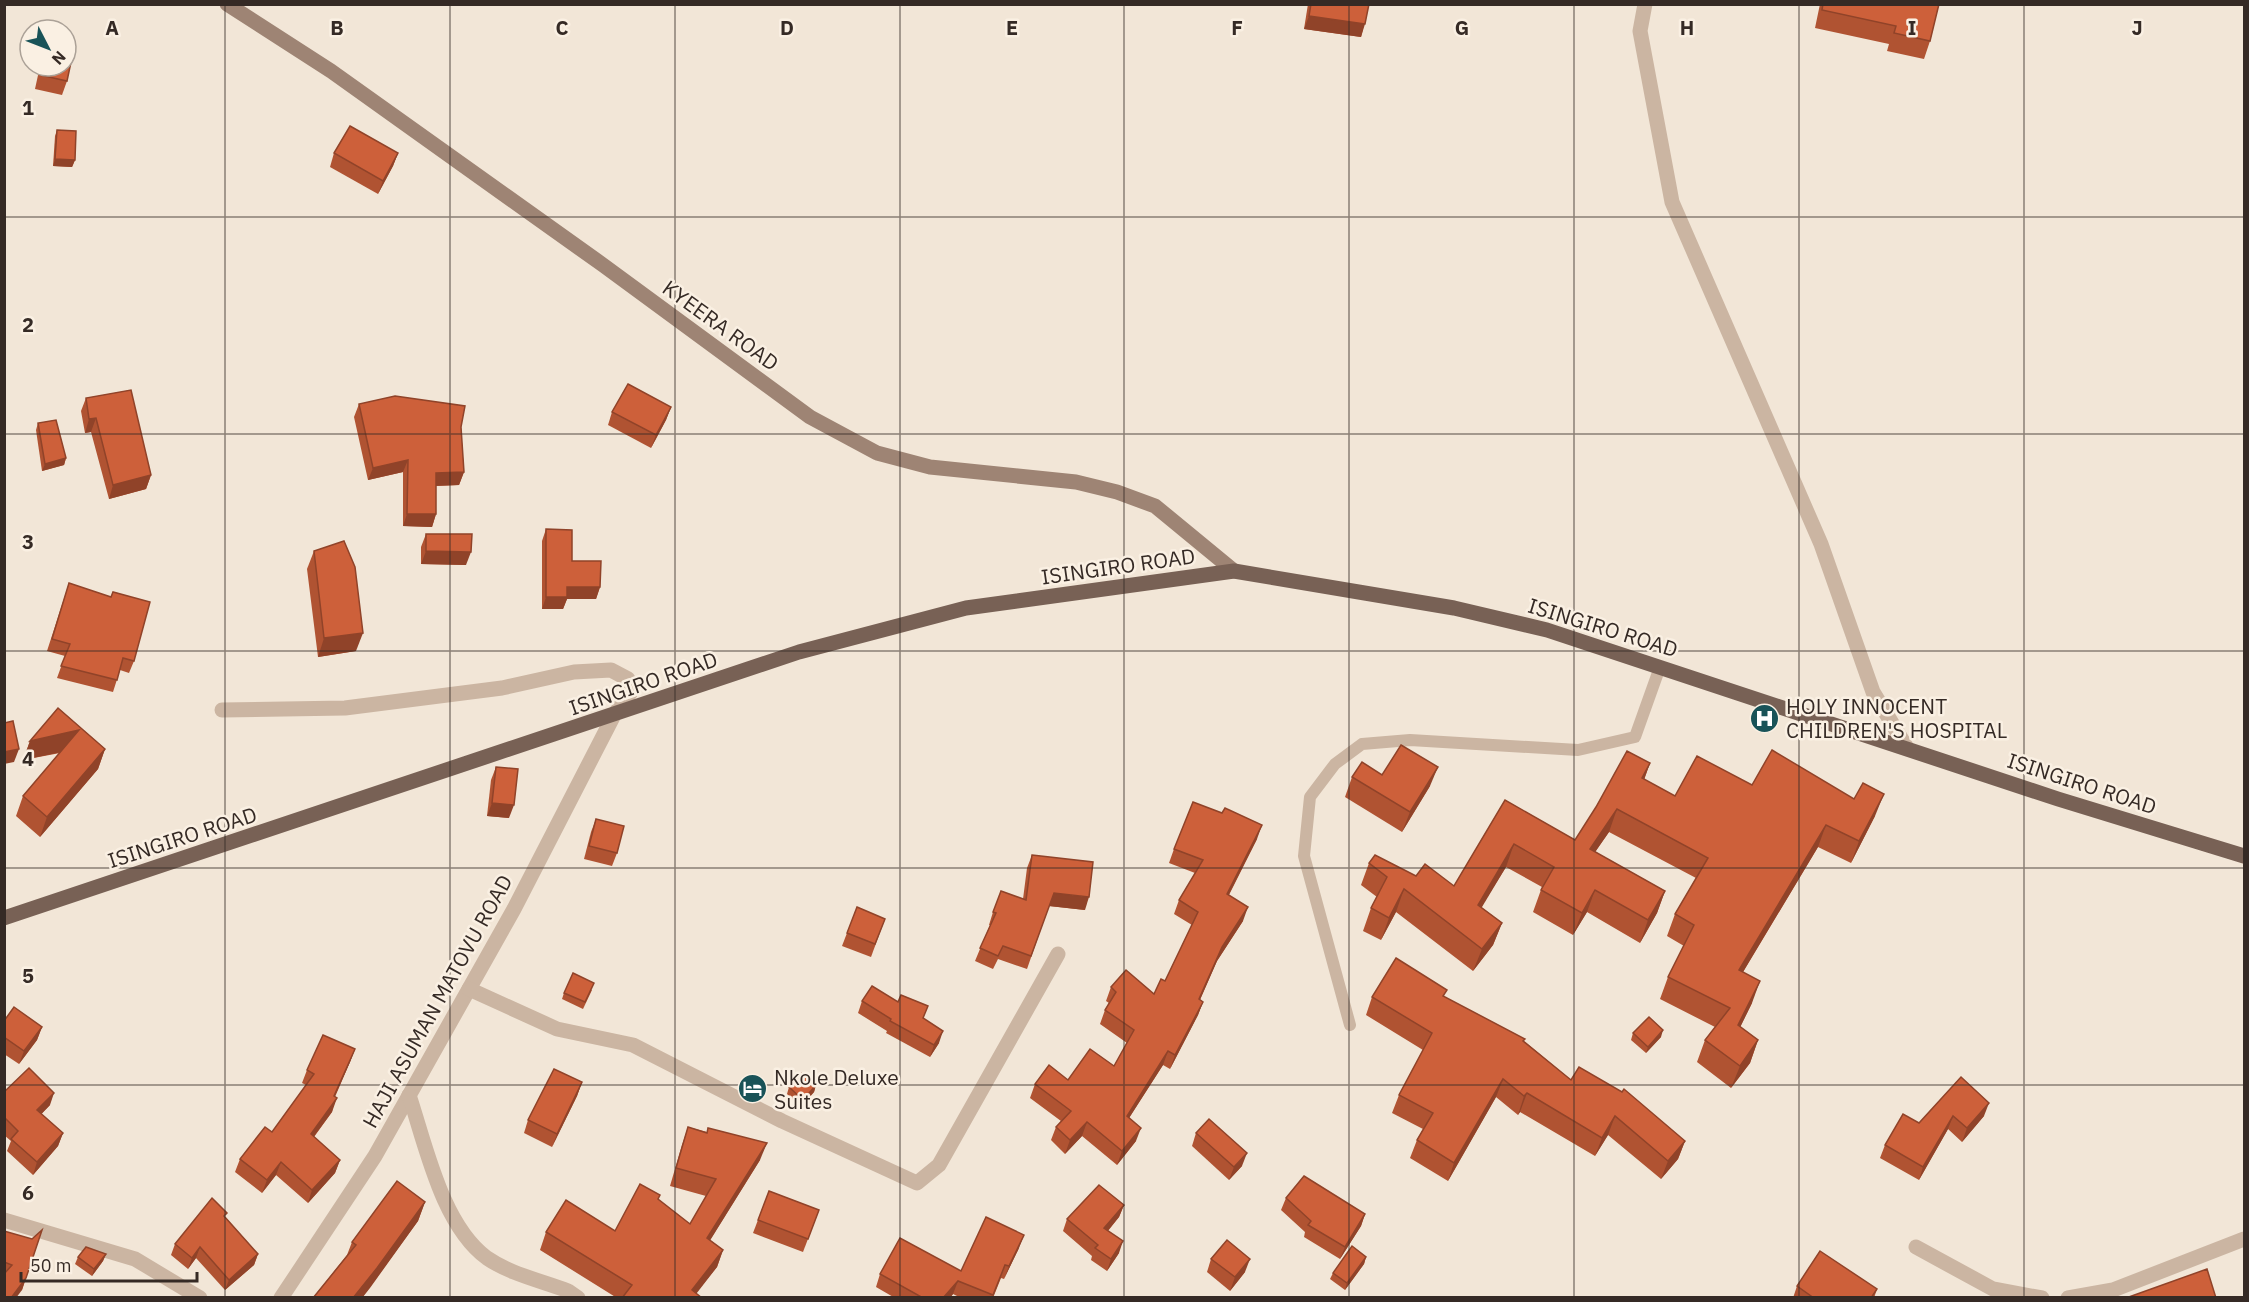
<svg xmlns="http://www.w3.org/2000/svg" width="2249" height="1302" font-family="'IBM Plex Sans',sans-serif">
	<rect width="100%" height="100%" fill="#f2e6d7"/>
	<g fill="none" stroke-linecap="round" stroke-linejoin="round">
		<path stroke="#cbb5a2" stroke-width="12" d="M1350 1025 1304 856 1310 797 1335 764 1362 744 1410 740 1578 750 1635 737 1660 667"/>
		<g stroke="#cbb5a2" stroke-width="15">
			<path d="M1645 4 1640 31 1672 202 1821 544 1873 692 1907 748"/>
			<path d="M222 710 345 708 502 688 574 672 611 670 628 679 633 689 614 715 514 909 375 1156 281 1298"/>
			<path d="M469 989 557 1029 633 1045 782 1121 917 1183 939 1165 1058 954"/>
			<path d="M409 1095C426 1146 442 1225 487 1258 510 1274 542 1281 568 1291L578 1298"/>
			<path d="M4 1220 135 1259 200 1298"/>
			<path d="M1916 1247 1993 1289 2042 1298"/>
			<path d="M2068 1298 2113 1290 2244 1239"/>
		</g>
		<path stroke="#9e8474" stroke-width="15" d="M227 4 331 71 603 265 810 417 877 453 930 467 1076 482 1117 492 1155 506 1234 571"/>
		<path stroke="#786155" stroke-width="15" d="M4 918 799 652 966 608 1234 571 1454 608 1547 630 2058 799 2244 856"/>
	</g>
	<g fill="#b05332">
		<path d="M1308 4H1369L1361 37 1304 29Z"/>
		<path d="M1820 4H1939L1930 41 1924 59 1887 51 1889 44 1815 28Z"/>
		<path d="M40 66H66L67 81 62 95 35 89Z"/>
		<path d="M57 130 75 160 72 167 53 166 55 136Z"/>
		<path d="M334 153H398L393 166 378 194 330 167Z"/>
		<path d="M86 398 151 475 146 489 109 499 91 432 85 433 81 411Z"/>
		<path d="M359 404 461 427 464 472 459 485 436 486V514L432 527 403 526V472L368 480 354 417Z"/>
		<path d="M671 407 666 420 651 448 608 425 612 412Z"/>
		<path d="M38 423 66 458 64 465 42 471 36 430Z"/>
		<path d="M546 529 572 561 600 587 596 599H567L563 609H542V541Z"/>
		<path d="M426 534 466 565 421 564V547Z"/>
		<path d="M314 551 356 651 318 657 307 569Z"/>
		<path d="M69 583 134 661 129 673 120 670 113 692 57 678 65 656 47 651Z"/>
		<path d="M58 708 105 749 98 769 40 837 16 816 23 796 60 753 23 760 30 741Z"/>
		<path d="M1650 763 1644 780 1675 796 1752 785 1875 816 1851 863 1818 847 1743 972 1752 1003 1740 1027 1758 1040 1750 1063 1731 1088 1697 1062 1705 1040 1715 1027 1660 999 1668 977 1684 946 1667 936 1675 914 1696 878 1609 832 1595 852 1665 891 1657 913 1640 943 1587 912 1573 935 1533 912 1542 887 1506 867 1481 907 1502 923 1493 945 1473 971 1396 912 1381 940 1363 931 1371 908 1377 897 1361 885 1369 863 1454 886 1505 800 1575 840Z"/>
		<path d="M496 767 509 818 487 816 491 780Z"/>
		<path d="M1382 775 1430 786 1402 832 1345 797 1352 777Z"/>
		<path d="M596 819 617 853 612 866 584 859 591 832Z"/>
		<path d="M1257 839 1229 895 1243 921 1217 961 1200 1000 1203 1002 1198 1015 1170 1069 1163 1065 1129 1118 1136 1141 1117 1165 1082 1136 1065 1154 1051 1140 1056 1127 1061 1121 1030 1098 1035 1084 1068 1080 1114 1066 1127 1043 1100 1024 1105 1010 1109 1003 1106 1001 1111 987 1154 994 1165 981 1192 925 1174 914 1179 900 1195 873 1169 863 1174 849Z"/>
		<path d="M1032 855 1085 910 1049 906 1027 969 998 959 993 969 975 961 990 925H989L993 912 1023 899 1027 868Z"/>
		<path d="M885 919 871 957 842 946 847 933Z"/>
		<path d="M592 990 583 1009 562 999 564 993Z"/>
		<path d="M1372 997H1444L1524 1041 1571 1080 1685 1141 1678 1159 1661 1179 1608 1135 1595 1156 1520 1112 1518 1115 1496 1097 1448 1181 1410 1158 1417 1140 1423 1129 1392 1113 1399 1095 1423 1050 1366 1015Z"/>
		<path d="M862 1001 923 1018 939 1043 930 1057 886 1033 887 1031 858 1013Z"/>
		<path d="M4 1021 42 1027 37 1040 19 1064 4 1054Z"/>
		<path d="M1633 1033 1661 1037 1646 1053 1631 1040Z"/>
		<path d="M355 1049 350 1062 335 1097 332 1112 314 1137 340 1160 335 1173 308 1203 276 1175 262 1193 235 1172 240 1159 272 1132 306 1085 302 1083 307 1070Z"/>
		<path d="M1961 1077 1984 1116 1962 1142 1948 1129 1919 1180 1880 1158 1885 1145 1919 1123Z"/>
		<path d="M582 1082 577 1096 552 1147 524 1133 528 1120Z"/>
		<path d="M816 1085 814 1092 801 1107 787 1094 789 1087Z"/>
		<path d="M4 1092 50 1105 41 1114 63 1133 58 1146 33 1175 7 1151 11 1141 4 1135Z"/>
		<path d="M688 1127 707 1132 708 1128 760 1160 710 1240 723 1250 717 1267 696 1293 702 1298H617L540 1250 546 1232 615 1231 659 1200 690 1224 706 1196 670 1186 682 1145Z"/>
		<path d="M1196 1133 1242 1166 1229 1180 1192 1146Z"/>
		<path d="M769 1191 819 1210 803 1252 753 1233Z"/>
		<path d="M1286 1198 1365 1214 1361 1226 1340 1259 1304 1237 1305 1232 1281 1210Z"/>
		<path d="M425 1202 418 1221 362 1298H313L347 1255 352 1242Z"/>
		<path d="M1124 1205 1119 1217 1108 1231 1119 1253 1107 1271 1091 1260 1092 1256 1063 1231 1067 1219Z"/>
		<path d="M226 1218 258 1254 254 1265 225 1290 196 1258 188 1269 171 1255 175 1244Z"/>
		<path d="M4 1231 26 1278 22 1290 4 1298Z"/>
		<path d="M1019 1248 1004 1279 1001 1278 993 1298H961L953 1294 950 1298H895L876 1287 880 1274 961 1271Z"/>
		<path d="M106 1254 103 1261 92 1276 75 1264 78 1257Z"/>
		<path d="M1366 1257 1364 1264 1345 1290 1330 1279 1333 1273Z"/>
		<path d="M1211 1259 1245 1272 1230 1291 1207 1272Z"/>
		<path d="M1797 1286 1877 1289 1874 1298H1793Z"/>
	</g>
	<g fill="#904329">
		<path d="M1309 16 1365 24 1361 37 1304 29Z"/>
		<path d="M398 153 393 166 378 194 383 181Z"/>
		<path d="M55 159 75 160 72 167 53 166Z"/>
		<path d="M671 407 666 420 651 448 656 435Z"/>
		<path d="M96 418 91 432 85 433 89 419Z"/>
		<path d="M66 458 64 465 42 471 45 464Z"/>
		<path d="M408 460 403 472 368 480 373 468Z"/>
		<path d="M464 472 459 485 432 486 436 473Z"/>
		<path d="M151 475 146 489 109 499 113 485Z"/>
		<path d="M407 514H436L432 527 403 526Z"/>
		<path d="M426 551 471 552 466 565 421 564Z"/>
		<path d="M567 587H600L596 599H567L563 609H542L546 597Z"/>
		<path d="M363 633 356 651 318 657 324 638Z"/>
		<path d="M79 730 71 750 23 760 30 741Z"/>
		<path d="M19 749 14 762 4 764V752Z"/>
		<path d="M105 749 98 769 40 837 47 817Z"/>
		<path d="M1650 763 1642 785V778Z"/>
		<path d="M1438 767 1430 786 1402 832 1410 812Z"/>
		<path d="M1884 794 1875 816 1851 863 1859 841Z"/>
		<path d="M492 803 514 805 509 818 487 816Z"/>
		<path d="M1617 809 1609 832 1582 871 1590 849Z"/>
		<path d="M1262 825 1257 839 1222 908 1227 894Z"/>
		<path d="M1826 825 1818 847 1731 992 1739 970Z"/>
		<path d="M1514 844 1506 867 1470 927 1478 905Z"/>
		<path d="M1404 889 1396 912 1381 940 1389 918Z"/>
		<path d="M1595 890 1587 912 1573 935 1582 913Z"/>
		<path d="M1665 891 1657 913 1640 943 1648 920Z"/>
		<path d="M1054 893 1089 897 1085 910 1049 906Z"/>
		<path d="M1248 907 1243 921 1217 961 1194 1013 1199 999 1222 947Z"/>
		<path d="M1502 923 1493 945 1473 971 1482 949Z"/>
		<path d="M1760 981 1752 1003 1730 1048 1738 1025Z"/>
		<path d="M1203 1002 1198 1015 1170 1069 1175 1055Z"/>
		<path d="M42 1027 37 1040 19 1064 24 1051Z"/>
		<path d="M1663 1030 1661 1037 1646 1053 1648 1047Z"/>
		<path d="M943 1031 939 1043 930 1057 934 1045Z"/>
		<path d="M1758 1040 1750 1063 1731 1088 1740 1066Z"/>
		<path d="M355 1049 350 1062 329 1109 334 1096Z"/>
		<path d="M1168 1051 1163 1065 1122 1129 1127 1116Z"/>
		<path d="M1503 1079 1496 1097 1448 1181 1454 1163Z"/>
		<path d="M582 1082 577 1096 552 1147 557 1134Z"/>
		<path d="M816 1085 814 1092 801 1107 803 1100Z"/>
		<path d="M54 1093 50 1105 33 1123 37 1110Z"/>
		<path d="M1527 1093 1520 1112 1518 1115 1524 1096Z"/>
		<path d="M337 1098 332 1112 306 1147 311 1134Z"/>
		<path d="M1989 1103 1984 1116 1962 1142 1967 1128Z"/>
		<path d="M1615 1116 1608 1135 1595 1156 1602 1138Z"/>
		<path d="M1953 1116 1948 1129 1919 1180 1923 1167Z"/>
		<path d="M1087 1122 1082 1136 1065 1154 1070 1140Z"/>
		<path d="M1141 1128 1136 1141 1117 1165 1122 1151Z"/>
		<path d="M63 1133 58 1146 33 1175 37 1162Z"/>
		<path d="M1685 1141 1678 1159 1661 1179 1668 1161Z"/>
		<path d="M767 1143 760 1160 701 1255 707 1238Z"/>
		<path d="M1247 1153 1242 1166 1229 1180 1234 1167Z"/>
		<path d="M340 1160 335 1173 308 1203 312 1190Z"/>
		<path d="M281 1162 276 1175 262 1193 267 1180Z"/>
		<path d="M425 1202 418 1221 370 1288 362 1298H353Z"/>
		<path d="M1124 1205 1119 1217 1100 1240 1104 1228Z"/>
		<path d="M1365 1214 1361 1226 1340 1259 1345 1247Z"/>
		<path d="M1024 1235 1019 1248 1004 1279 1009 1266Z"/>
		<path d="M1123 1241 1119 1253 1107 1271 1111 1259Z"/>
		<path d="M200 1247 196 1258 188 1269 192 1258Z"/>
		<path d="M723 1250 717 1267 693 1298 692 1290Z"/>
		<path d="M106 1254 103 1261 92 1276 94 1269Z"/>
		<path d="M258 1254 254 1265 225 1290 229 1280Z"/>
		<path d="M1366 1257 1364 1264 1345 1290 1347 1283Z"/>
		<path d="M1250 1259 1245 1272 1230 1291 1235 1277Z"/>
		<path d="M26 1278 22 1290 16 1298H11Z"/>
		<path d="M958 1281 953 1294 950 1298H943Z"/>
	</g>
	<g fill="#cd603a" stroke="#904329" stroke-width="1.5">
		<path d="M1311 4H1369L1365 24 1309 16Z"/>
		<path d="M1823 4H1939L1930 41 1894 33 1896 26 1822 10Z"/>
		<path d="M66 46 74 48 67 81 40 75 42 66H66Z"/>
		<path d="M350 126 398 153 383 181 334 153Z"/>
		<path d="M57 130 76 131 75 160 55 159Z"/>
		<path d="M628 384 671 407 656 435 612 412Z"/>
		<path d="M131 390 151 475 113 485 96 418 89 419 86 398Z"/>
		<path d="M395 396 465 406 461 427 464 472 436 473V514H407L408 460 373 468 359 404Z"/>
		<path d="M56 420 66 458 45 464 38 423Z"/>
		<path d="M546 529 572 530V561H601L600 587H567V597H546Z"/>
		<path d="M426 534H472L471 552 426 551Z"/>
		<path d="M344 541 355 567 363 633 324 638 314 551Z"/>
		<path d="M69 583 111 597 113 592 150 602 134 661 123 658 117 680 61 666 70 644 52 639Z"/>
		<path d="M58 708 105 749 47 817 23 796 79 730 30 741Z"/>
		<path d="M13 721 19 749 4 752V723Z"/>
		<path d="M1401 745 1438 767 1410 812 1352 777 1362 762 1382 775Z"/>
		<path d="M1772 750 1854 799 1863 783 1884 794 1859 841 1826 825 1739 970 1760 981 1738 1025 1758 1040 1740 1066 1705 1040 1730 1008 1668 977 1694 925 1675 914 1708 858 1617 809 1590 849 1665 891 1648 920 1595 890 1582 913 1541 890 1554 867 1514 844 1478 905 1502 923 1482 949 1404 889 1389 918 1371 908 1387 877 1369 863 1375 855 1416 876 1425 864 1454 886 1505 800 1575 840 1596 807 1627 751 1650 763 1642 778 1675 796 1697 756 1752 785Z"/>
		<path d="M496 767 518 769 514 805 492 803Z"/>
		<path d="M1193 802 1222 813 1225 808 1262 825 1227 894 1248 907 1222 947 1199 999 1203 1002 1175 1055 1168 1051 1127 1116 1141 1128 1122 1151 1087 1122 1070 1140 1056 1127 1071 1111 1035 1084 1049 1065 1068 1080 1090 1049 1114 1066 1134 1030 1105 1010 1116 992 1111 987 1126 970 1154 994 1161 979 1165 981 1198 912 1179 900 1203 860 1174 849Z"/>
		<path d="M596 819 624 826 617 853 589 846Z"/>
		<path d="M1032 855 1093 862 1089 897 1054 893 1031 956 1003 946 998 956 980 948 996 913 993 912 1001 891 1026 900Z"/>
		<path d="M857 907 885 919 875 944 847 933Z"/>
		<path d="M1396 958 1447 990 1443 996 1525 1039 1523 1041 1571 1080 1579 1067 1622 1092 1624 1089 1685 1141 1668 1161 1615 1116 1602 1138 1527 1093 1524 1096 1503 1079 1454 1163 1417 1140 1433 1113 1399 1095 1432 1033 1372 997Z"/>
		<path d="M573 973 594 983 585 1002 564 993Z"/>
		<path d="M872 986 898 1002 901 995 928 1006 923 1018 943 1031 934 1045 890 1021 891 1019 862 1001Z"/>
		<path d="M14 1007 42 1027 24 1051 4 1037V1021Z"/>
		<path d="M1649 1017 1663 1030 1648 1047 1633 1033Z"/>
		<path d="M323 1035 355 1049 334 1096 337 1098 311 1134 340 1160 312 1190 281 1162 267 1180 240 1159 265 1127 272 1132 314 1074 307 1070Z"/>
		<path d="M29 1068 54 1093 37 1110 63 1133 37 1162 11 1139 18 1131 4 1117V1092Z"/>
		<path d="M554 1069 582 1082 557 1134 528 1120Z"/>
		<path d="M801 1073 816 1085 803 1100 789 1087Z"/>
		<path d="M1961 1077 1989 1103 1967 1128 1953 1116 1923 1167 1885 1145 1903 1114 1919 1123Z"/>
		<path d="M1209 1119 1247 1153 1234 1167 1196 1133Z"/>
		<path d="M688 1127 707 1133 708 1128 767 1143 707 1238 723 1250 692 1290 702 1298H622L632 1285 546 1232 566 1200 615 1231 640 1184 660 1195 658 1199 690 1224 716 1179 676 1168Z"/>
		<path d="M1304 1176 1365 1214 1345 1247 1308 1225 1311 1221 1286 1198Z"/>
		<path d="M397 1181 425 1202 377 1268 353 1298H313L356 1245 352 1242Z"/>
		<path d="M1099 1185 1124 1205 1104 1228 1123 1241 1111 1259 1095 1248 1098 1245 1067 1219Z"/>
		<path d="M769 1191 819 1210 808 1239 758 1220Z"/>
		<path d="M212 1198 227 1213 224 1216 258 1254 229 1280 200 1247 192 1258 175 1244Z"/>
		<path d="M986 1217 1024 1235 1009 1266 1005 1265 993 1295 958 1281 943 1298H923L880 1274 900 1238 961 1271Z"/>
		<path d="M42 1230 26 1278 11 1298H4V1274L12 1265 4 1262V1231L32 1239Z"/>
		<path d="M1227 1240 1250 1259 1235 1277 1211 1259Z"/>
		<path d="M1352 1246 1366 1257 1347 1283 1333 1273Z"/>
		<path d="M86 1247 106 1254 94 1269 78 1257Z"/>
		<path d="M1820 1251 1877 1289 1871 1298H1814L1797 1286Z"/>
		<path d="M2207 1269 2216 1298H2126Z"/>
	</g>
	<path fill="none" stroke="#352a25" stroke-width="1.5" stroke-opacity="0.55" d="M225 4V1298M450 4V1298M675 4V1298M900 4V1298M1124 4V1298M1349 4V1298M1574 4V1298M1799 4V1298M2024 4V1298M4 217H2244M4 434H2244M4 651H2244M4 868H2244M4 1085H2244"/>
	<defs>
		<symbol id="hospital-disc" viewBox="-11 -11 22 22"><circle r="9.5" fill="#195358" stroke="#faf0e3"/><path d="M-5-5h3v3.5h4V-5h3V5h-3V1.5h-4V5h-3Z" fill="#fff"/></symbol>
		<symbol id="hotel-disc" viewBox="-11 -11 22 22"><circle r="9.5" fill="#195358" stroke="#faf0e3"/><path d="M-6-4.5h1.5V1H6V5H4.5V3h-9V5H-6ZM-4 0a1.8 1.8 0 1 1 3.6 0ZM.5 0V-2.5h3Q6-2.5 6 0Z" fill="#fff"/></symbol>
	</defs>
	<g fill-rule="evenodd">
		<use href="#hospital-disc" x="1748" y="702" width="33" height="33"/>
		<use href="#hotel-disc" x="736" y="1072" width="33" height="33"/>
	</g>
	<g text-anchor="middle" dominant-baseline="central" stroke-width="5" stroke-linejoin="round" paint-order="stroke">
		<g font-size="21" fill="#352a25" stroke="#faf0e3">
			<text transform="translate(721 325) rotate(36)">KYEERA ROAD</text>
			<text transform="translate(1118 566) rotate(-8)">ISINGIRO ROAD</text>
			<text transform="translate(1603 627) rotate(17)">ISINGIRO ROAD</text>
			<text transform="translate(643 683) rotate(-19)">ISINGIRO ROAD</text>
			<text transform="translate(2082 783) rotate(18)">ISINGIRO ROAD</text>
			<text transform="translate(182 837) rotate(-18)">ISINGIRO ROAD</text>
			<text transform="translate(437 1001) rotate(-61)">HAJI ASUMAN MATOVU ROAD</text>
		</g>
		<g font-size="21" fill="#352a25" stroke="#faf0e3" text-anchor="start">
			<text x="1786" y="706">HOLY INNOCENT<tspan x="1786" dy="24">CHILDREN'S HOSPITAL</tspan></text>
			<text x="774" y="1077">Nkole Deluxe<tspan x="774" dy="24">Suites</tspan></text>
		</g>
	</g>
	<g font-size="20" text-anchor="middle" font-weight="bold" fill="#352a25" stroke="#faf0e3" stroke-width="5" stroke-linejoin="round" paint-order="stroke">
		<text x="112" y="35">A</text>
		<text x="337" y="35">B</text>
		<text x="562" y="35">C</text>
		<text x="787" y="35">D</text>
		<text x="1012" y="35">E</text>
		<text x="1237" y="35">F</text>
		<text x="1462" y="35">G</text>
		<text x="1687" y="35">H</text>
		<text x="1912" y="35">I</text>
		<text x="2137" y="35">J</text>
		<text x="28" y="115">1</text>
		<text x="28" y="332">2</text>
		<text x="28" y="549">3</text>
		<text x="28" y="766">4</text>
		<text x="28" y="983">5</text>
		<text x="28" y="1200">6</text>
	</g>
	<rect width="2249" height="1302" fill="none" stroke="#352a25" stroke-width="12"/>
	<g transform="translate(48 48) rotate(132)"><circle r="28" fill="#faf0e3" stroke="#aba197" stroke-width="1.5"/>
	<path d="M0-4.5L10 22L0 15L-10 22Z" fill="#195358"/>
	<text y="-9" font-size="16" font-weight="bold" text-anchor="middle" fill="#352a25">N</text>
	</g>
	<path d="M21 1272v9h176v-9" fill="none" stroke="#352a25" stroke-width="3"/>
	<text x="30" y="1272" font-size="18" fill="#352a25" stroke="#faf0e3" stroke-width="4.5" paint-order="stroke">50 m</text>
</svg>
